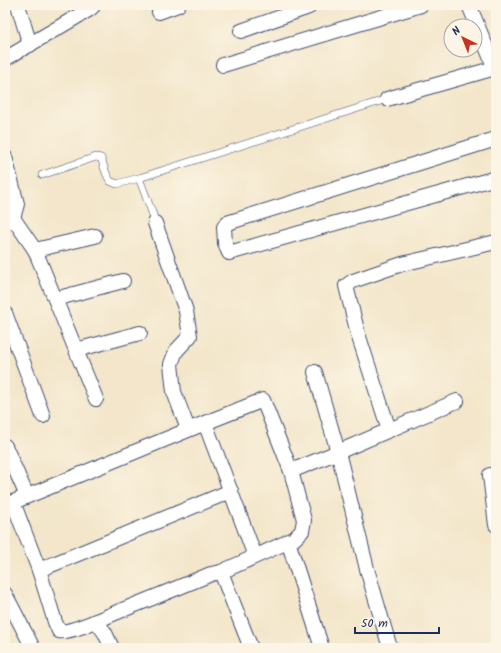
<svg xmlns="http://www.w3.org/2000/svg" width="501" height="653" font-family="Kalam,sans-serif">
	<rect width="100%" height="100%" fill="#fcf5e5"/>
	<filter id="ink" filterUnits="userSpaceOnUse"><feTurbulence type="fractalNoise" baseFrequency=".025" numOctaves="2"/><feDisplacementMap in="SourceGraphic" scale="8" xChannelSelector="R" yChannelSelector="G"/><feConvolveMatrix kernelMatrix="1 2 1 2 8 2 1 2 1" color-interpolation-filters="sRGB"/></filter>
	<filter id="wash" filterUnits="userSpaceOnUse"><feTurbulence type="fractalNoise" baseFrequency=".012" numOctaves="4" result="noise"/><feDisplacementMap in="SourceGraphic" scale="16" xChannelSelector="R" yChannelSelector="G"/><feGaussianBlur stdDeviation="0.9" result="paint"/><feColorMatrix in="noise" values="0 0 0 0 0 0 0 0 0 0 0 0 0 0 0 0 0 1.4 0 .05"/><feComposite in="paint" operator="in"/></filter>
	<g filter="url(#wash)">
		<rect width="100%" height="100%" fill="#f3e6ca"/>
	</g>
	<g filter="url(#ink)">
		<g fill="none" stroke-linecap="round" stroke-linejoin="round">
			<defs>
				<g id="lane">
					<path d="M42 175 96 157 101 158 106 173 110 181 117 184 139 178"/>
					<path d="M155 223 153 215 139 178 387 99"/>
				</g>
				<g id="street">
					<path d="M18 5 30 45"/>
					<path d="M469 5 496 71"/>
					<path d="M159 12 178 5"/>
					<path d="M241 31 309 7 310 5"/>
					<path d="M5 59 90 9 94 5"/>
					<path d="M223 65 421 5"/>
					<path d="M387 99 495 68"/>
					<path d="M496 139 227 223 224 227 225 243 229 253 496 178"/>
					<path d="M5 157 17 204 13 218 5 223"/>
					<path d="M13 218 35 250 96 399"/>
					<path d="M155 223 186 311 190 336 176 351 171 364 174 392 188 429"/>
					<path d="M35 250 95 236"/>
					<path d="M55 299 123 281"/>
					<path d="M5 313 43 416"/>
					<path d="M76 350 140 333"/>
					<path d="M315 372 338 452 367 569 390 648"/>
					<path d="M205 423 263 400 291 471"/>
					<path d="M389 430 358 334 346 286 353 281 402 264 496 242"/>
					<path d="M5 446 27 496"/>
					<path d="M490 475 496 525"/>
					<path d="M13 502 39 570 55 622 59 631C69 634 108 616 120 611 150 599 180 587 211 574L221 572 294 539 302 531 304 520 291 471 338 452 457 401"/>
					<path d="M6 505 205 423 255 556"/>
					<path d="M288 541 322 648"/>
					<path d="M39 570 231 491"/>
					<path d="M221 572 251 648"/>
					<path d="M5 594 33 648"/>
					<path d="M96 621 105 633 112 648"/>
				</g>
			</defs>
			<use href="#lane" stroke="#3b4a6e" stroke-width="8"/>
			<use href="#street" stroke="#3b4a6e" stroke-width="16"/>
			<use href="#lane" stroke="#fff" stroke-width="7"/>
			<use href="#street" stroke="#fff" stroke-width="14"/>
		</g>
	</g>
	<rect width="501" height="653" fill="none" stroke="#fcf5e5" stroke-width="20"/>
	<g transform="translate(463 38) rotate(317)"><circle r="19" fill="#fcf5e5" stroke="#a2a6af"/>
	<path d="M0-3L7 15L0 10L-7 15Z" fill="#c8321e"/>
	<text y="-6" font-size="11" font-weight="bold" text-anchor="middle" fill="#1b2f5e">N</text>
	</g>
	<path d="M355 627v6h84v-6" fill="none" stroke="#1b2f5e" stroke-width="2"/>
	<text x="361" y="627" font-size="12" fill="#1b2f5e" stroke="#fcf5e5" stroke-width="3" paint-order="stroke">50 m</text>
</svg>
